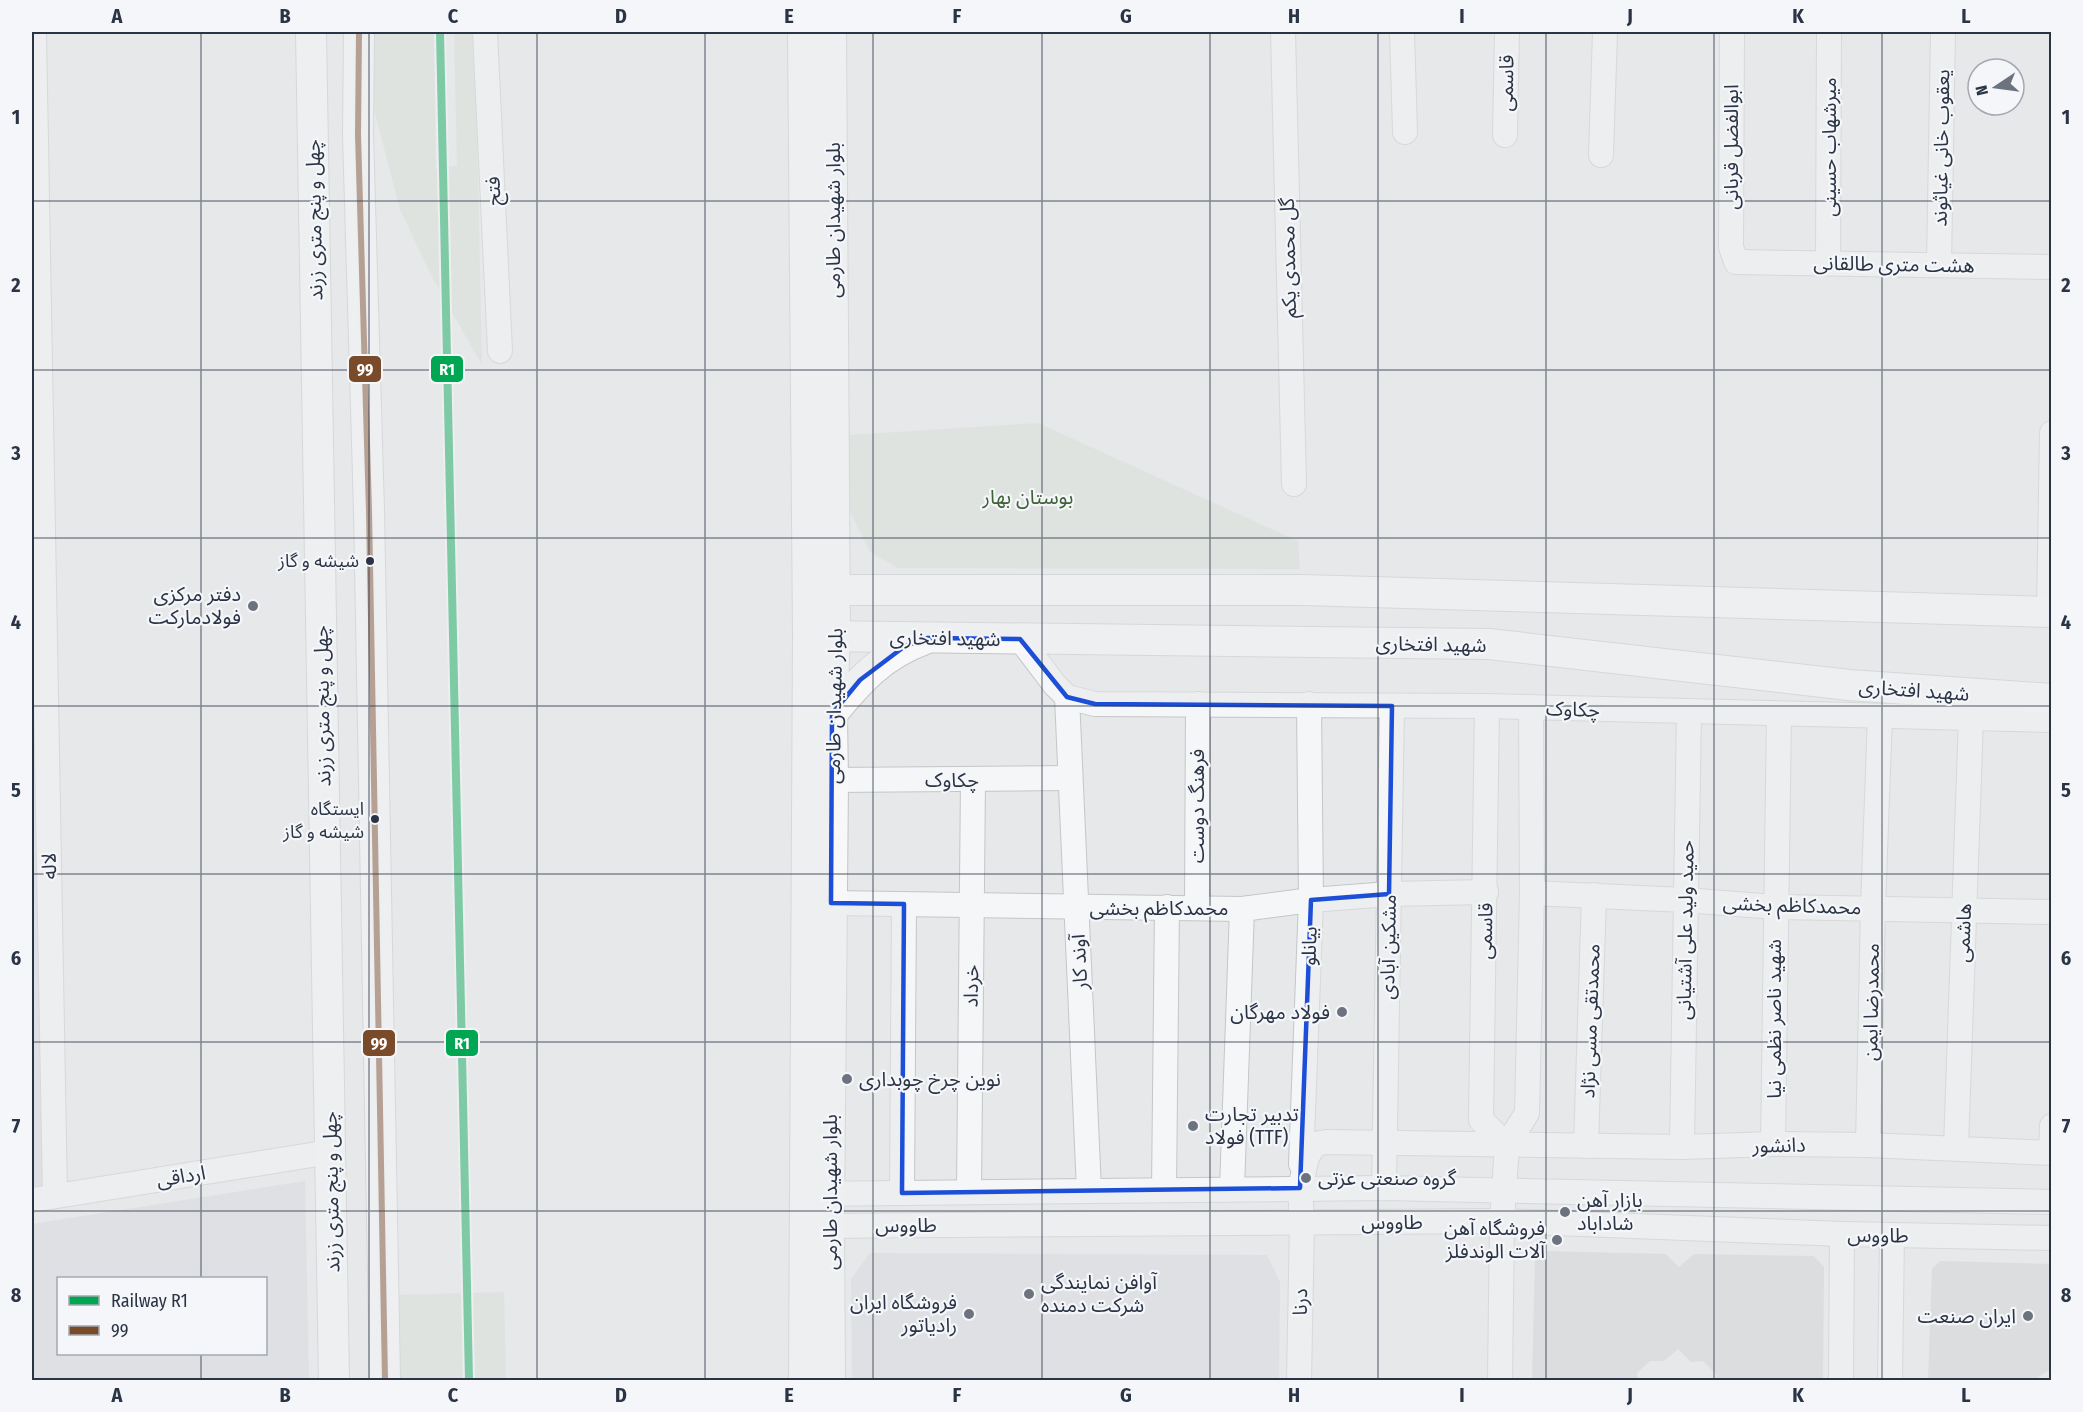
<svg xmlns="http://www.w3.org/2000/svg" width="2083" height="1412" font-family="'Fira Sans Condensed','Noto Sans Arabic',sans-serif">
	<rect width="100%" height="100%" fill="#e6e8ea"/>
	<g fill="#d4d7dd" fill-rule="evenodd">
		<path d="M32 581 45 1186 32 1188Z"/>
		<path d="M305 1181 309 1380H32V1224ZM58 1278H266V1354H58Z"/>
		<path d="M870 1253 1267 1255 1280 1282 1279 1380H852L851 1279Z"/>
	</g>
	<g fill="#d6ded6">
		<path d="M371 32H434L436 168 457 166 454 32H475L482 365 431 275 400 209 373 106Z"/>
		<path d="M1038 423 1298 541 1300 569 898 568 870 552 850 511 849 435Z"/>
		<path d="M504 1292 506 1380H397L395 1295Z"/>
	</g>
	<g fill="#ced0d3">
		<path d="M1544 1251 1666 1254 1679 1267 1694 1254 1814 1256 1824 1267 1823 1380H1715L1716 1374 1703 1361 1691 1362 1678 1349 1664 1361H1650L1637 1373 1638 1380H1532L1535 1260Z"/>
		<path d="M1940 1261 2052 1264V1368L2034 1380H1928L1932 1269Z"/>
	</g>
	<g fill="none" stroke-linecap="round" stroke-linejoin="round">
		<defs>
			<g id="minor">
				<path d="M34 32 55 1196"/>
				<path d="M485 32 500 351"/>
				<path d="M1283 32 1294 484"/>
				<path d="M1402 32 1405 132"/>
				<path d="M1732 32 1731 247 1736 262 2052 267"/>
				<path d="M1505 135 1507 32"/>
				<path d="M1601 155 1605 32"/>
				<path d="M1828 263 1829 32"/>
				<path d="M1939 265 1943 32"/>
				<path d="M2049 612 2052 433"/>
				<path d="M1020 639 1055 685 1067 697 1095 704 1487 706 2052 720"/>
				<path d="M1067 697 1089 1190"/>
				<path d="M1487 706 1481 1120 1507 1145"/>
				<path d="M833 780 1070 778"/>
				<path d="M1532 893 1685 900 1775 907 2052 912"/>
				<path d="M831 903 1242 909 1311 900 1389 894 1486 892"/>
				<path d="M1197 908 1198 704"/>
				<path d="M1773 1144 1779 714"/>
				<path d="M1868 1145 1873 907 1880 716"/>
				<path d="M1586 1146 1594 895"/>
				<path d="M1682 1147 1689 712"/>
				<path d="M1956 1147 1971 718"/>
				<path d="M2051 1153 2052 1126"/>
				<path d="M1301 1164 1311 900 1309 704"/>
				<path d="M1384 1188 1392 706"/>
				<path d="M1232 1189 1242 909"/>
				<path d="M1164 1190 1167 907"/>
				<path d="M969 1192 973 780"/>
				<path d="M902 1193 904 904"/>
				<path d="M812 1194 1384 1188 2052 1202"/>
				<path d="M32 1200 330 1152"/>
				<path d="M812 1226 1502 1221 1842 1234 2052 1238"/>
				<path d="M1299 1380 1302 1223 1300 1188 1307 1157 1315 1144 1326 1142 1682 1147 1773 1144 1868 1145 2052 1153"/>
				<path d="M1500 1380 1502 1221 1507 1145 1527 1113 1532 893 1531 707"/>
				<path d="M1841 1380 1842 1234"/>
				<path d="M1890 1380 1892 1235"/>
			</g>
			<g id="major">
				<path d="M311 32 334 1380"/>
				<path d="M359 32 358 135 369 511 385 1380"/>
				<path d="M803 32 808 636 804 1380"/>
				<path d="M816 590H1303L2052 612"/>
				<path d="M817 636 1489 644 1849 685 2052 699"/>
				<path d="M832 714C859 681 882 655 923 640"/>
				<path d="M830 1380 829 1226 833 780 832 714 835 635 831 32"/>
			</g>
		</defs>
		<use href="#minor" stroke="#c4c6c8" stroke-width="26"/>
		<use href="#major" stroke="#c2c5c8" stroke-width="32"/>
		<use href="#minor" stroke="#f5f6f7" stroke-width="24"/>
		<use href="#major" stroke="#f8f8f8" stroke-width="30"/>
		<defs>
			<path id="bus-1" d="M359 32 358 135 369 511 385 1380"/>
		</defs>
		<use href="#bus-1" stroke="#f4f6f9" stroke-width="10"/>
		<use href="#bus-1" stroke="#7a4b2a" stroke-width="6"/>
		<defs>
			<path id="rail-1" d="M440 32 469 1380"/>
		</defs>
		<use href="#rail-1" stroke="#f4f6f9" stroke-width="12"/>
		<use href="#rail-1" stroke="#00a651" stroke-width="8"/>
	</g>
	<path d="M0 0H2083V1412H0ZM928 638 1020 639 1067 697 1095 704 1392 706 1389 894 1311 900 1300 1188 902 1193 904 904 831 903 832 714 860 680 905 646Z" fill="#e6e8ea" fill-opacity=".55" fill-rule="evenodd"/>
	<path fill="none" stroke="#1d4ed8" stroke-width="4.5" stroke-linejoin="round" d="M928 638 1020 639 1067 697 1095 704 1392 706 1389 894 1311 900 1300 1188 902 1193 904 904 831 903 832 714 860 680 905 646Z"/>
	<path fill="none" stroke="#2b3445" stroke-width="1.5" stroke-opacity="0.55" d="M201 32V1278M369 32V1380M537 32V1380M705 32V1380M873 32V1380M1042 32V1380M1210 32V1380M1378 32V1380M1546 32V1380M1714 32V1380M1882 32V1380M32 201H2052M32 370H2052M32 538H2052M32 706H2052M32 874H2052M32 1042H2052M32 1211H2052M201 1354V1380"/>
	<g fill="#2b3445" stroke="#f4f6f9" stroke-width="2">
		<circle cx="370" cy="561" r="5"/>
		<circle cx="375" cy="819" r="5"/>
	</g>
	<g fill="#6c737f" stroke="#f4f6f9" stroke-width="2">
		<circle cx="253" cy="606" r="6"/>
		<circle cx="1342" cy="1012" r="6"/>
		<circle cx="847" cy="1079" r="6"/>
		<circle cx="1193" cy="1126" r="6"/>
		<circle cx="1306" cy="1178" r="6"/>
		<circle cx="1565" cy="1212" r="6"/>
		<circle cx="1557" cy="1240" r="6"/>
		<circle cx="1029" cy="1294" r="6"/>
		<circle cx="969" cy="1314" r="6"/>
		<circle cx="2028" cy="1316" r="6"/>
	</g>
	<g text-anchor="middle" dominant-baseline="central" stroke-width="4.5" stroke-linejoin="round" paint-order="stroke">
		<g font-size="18" fill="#2b3445" stroke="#f4f6f9" text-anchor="end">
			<text x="359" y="561">شیشه و گاز</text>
			<text x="364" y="809">ایستگاه<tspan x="364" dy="23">شیشه و گاز</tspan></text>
		</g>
		<g font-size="20" fill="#2b3445" stroke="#f4f6f9">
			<text transform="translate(1506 83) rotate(-89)">قاسمی</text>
			<text transform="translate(1731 147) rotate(-90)">ابوالفضل قربانی</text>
			<text transform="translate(1829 147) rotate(-90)">میرشهاب حسینی</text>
			<text transform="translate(1941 148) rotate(-89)">یعقوب خانی غیاثوند</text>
			<text transform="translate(493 191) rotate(-93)">فتح</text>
			<text transform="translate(314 220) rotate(-91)">چهل و پنج متری زرند</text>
			<text transform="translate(833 220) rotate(-90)">بلوار شهیدان طارمی</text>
			<text transform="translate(1288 258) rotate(-91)">گل محمدی یکم</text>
			<text transform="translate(1894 264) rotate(1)">هشت متری طالقانی</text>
			<text transform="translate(945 638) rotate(1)">شهید افتخاری</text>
			<text transform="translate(1431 644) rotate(1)">شهید افتخاری</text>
			<text transform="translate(1914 690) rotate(4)">شهید افتخاری</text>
			<text transform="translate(322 706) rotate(-91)">چهل و پنج متری زرند</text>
			<text transform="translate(834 706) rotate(-89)">بلوار شهیدان طارمی</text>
			<text transform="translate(1573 709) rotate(2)">چکاوک</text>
			<text x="952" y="780">چکاوک</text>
			<text transform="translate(1197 806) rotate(-90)">فرهنگ دوست</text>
			<text transform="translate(49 866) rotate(-91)">لاله</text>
			<text transform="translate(1792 905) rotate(2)">محمدکاظم بخشی</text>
			<text x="1159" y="908">محمدکاظم بخشی</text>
			<text transform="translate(1685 930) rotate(-89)">حمید ولید علی آشتیانی</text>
			<text transform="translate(1485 931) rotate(-89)">قاسمی</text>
			<text transform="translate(1963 933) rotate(-88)">هاشمی</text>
			<text transform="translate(1309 946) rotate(-88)">بیانلو</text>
			<text transform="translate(1388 947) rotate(-89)">مشکین آبادی</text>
			<text transform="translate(1079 962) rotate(-93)">آوند کار</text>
			<text transform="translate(971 986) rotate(-89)">خرداد</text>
			<text transform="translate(1871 1002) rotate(-89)">محمدرضا ایمن</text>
			<text transform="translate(1774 1019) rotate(-90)">شهید ناصر نظمی نیا</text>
			<text transform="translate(1590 1021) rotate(-88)">محمدتقی مسی نژاد</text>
			<text transform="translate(1779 1145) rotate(-1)">دانشور</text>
			<text transform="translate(181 1176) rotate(-9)">ارداقی</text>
			<text transform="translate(331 1192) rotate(-91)">چهل و پنج متری زرند</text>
			<text transform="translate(830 1192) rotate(-90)">بلوار شهیدان طارمی</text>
			<text x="1392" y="1222">طاووس</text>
			<text x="906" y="1225">طاووس</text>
			<text transform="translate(1878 1235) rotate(1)">طاووس</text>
			<text transform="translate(1300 1302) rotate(-89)">درنا</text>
		</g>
		<g font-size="20" fill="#3f6138" stroke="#f4f6f9">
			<text x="1028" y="497">بوستان بهار</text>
		</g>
		<g font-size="20" fill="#2b3445" stroke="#f4f6f9" text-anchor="end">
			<text x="241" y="594">دفتر مرکزی<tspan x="241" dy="23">فولادمارکت</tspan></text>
			<text x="1330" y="1012">فولاد مهرگان</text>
			<text x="859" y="1079" text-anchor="start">نوین چرخ چوبداری</text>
			<text x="1205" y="1114" text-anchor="start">تدبیر تجارت<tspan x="1205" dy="23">فولاد (TTF)</tspan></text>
			<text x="1318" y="1178" text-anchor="start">گروه صنعتی عزتی</text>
			<text x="1577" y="1200" text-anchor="start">بازار آهن<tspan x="1577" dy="23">شاداباد</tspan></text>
			<text x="1545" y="1228">فروشگاه آهن<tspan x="1545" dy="23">آلات الوندفلز</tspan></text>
			<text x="1041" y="1282" text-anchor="start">آوافن نمایندگی<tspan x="1041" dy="23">شرکت دمنده</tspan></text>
			<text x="957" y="1302">فروشگاه ایران<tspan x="957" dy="23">رادیاتور</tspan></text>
			<text x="2016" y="1316">ايران صنعت</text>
		</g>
	</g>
	<g stroke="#f4f6f9" stroke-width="2">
		<rect x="348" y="355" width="34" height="28" rx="6" fill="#7a4b2a"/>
		<rect x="430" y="355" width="34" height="28" rx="6" fill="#00a651"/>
		<rect x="362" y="1029" width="34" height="28" rx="6" fill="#7a4b2a"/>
		<rect x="445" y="1029" width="34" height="28" rx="6" fill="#00a651"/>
	</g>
	<g font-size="16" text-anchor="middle" font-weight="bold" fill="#fff">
		<text x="365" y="375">99</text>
		<text x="447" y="375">R1</text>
		<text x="379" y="1049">99</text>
		<text x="462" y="1049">R1</text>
	</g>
	<rect width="2083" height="1412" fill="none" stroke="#f4f6f9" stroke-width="66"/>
	<rect x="57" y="1277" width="210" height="78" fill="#f4f6f9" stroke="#a4a8b1" stroke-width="1.5"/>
	<rect x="69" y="1296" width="30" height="9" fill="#00a651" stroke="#a4a8b1" stroke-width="1.5"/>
	<text x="111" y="1307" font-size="18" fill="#2b3445">Railway R1</text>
	<rect x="69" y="1326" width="30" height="9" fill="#7a4b2a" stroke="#a4a8b1" stroke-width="1.5"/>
	<text x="111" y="1337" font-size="18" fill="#2b3445">99</text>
	<g transform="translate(1996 87) rotate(257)"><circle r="28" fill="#f4f6f9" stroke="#a4a8b1" stroke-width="1.5"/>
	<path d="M0-4.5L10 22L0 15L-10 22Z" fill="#6c737f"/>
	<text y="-9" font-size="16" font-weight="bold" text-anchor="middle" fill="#2b3445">N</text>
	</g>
	<rect x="33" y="33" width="2017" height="1346" fill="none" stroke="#2b3445" stroke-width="2"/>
	<g font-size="20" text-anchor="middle" font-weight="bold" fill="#2b3445">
		<text x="117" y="23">A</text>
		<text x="285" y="23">B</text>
		<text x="453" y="23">C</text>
		<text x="621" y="23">D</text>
		<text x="789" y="23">E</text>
		<text x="957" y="23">F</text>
		<text x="1126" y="23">G</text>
		<text x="1294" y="23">H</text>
		<text x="1462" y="23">I</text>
		<text x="1630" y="23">J</text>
		<text x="1798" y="23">K</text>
		<text x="1966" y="23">L</text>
		<text x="16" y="124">1</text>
		<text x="2066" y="124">1</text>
		<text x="16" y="292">2</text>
		<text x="2066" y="292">2</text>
		<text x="16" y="460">3</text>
		<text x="2066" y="460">3</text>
		<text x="16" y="629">4</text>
		<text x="2066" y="629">4</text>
		<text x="16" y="797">5</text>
		<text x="2066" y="797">5</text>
		<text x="16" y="965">6</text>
		<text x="2066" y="965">6</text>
		<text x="16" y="1133">7</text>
		<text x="2066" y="1133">7</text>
		<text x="16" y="1302">8</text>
		<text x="2066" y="1302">8</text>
		<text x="117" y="1402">A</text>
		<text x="285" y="1402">B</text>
		<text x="453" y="1402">C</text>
		<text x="621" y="1402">D</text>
		<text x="789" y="1402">E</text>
		<text x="957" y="1402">F</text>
		<text x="1126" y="1402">G</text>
		<text x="1294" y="1402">H</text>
		<text x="1462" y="1402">I</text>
		<text x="1630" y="1402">J</text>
		<text x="1798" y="1402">K</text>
		<text x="1966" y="1402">L</text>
	</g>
</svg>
